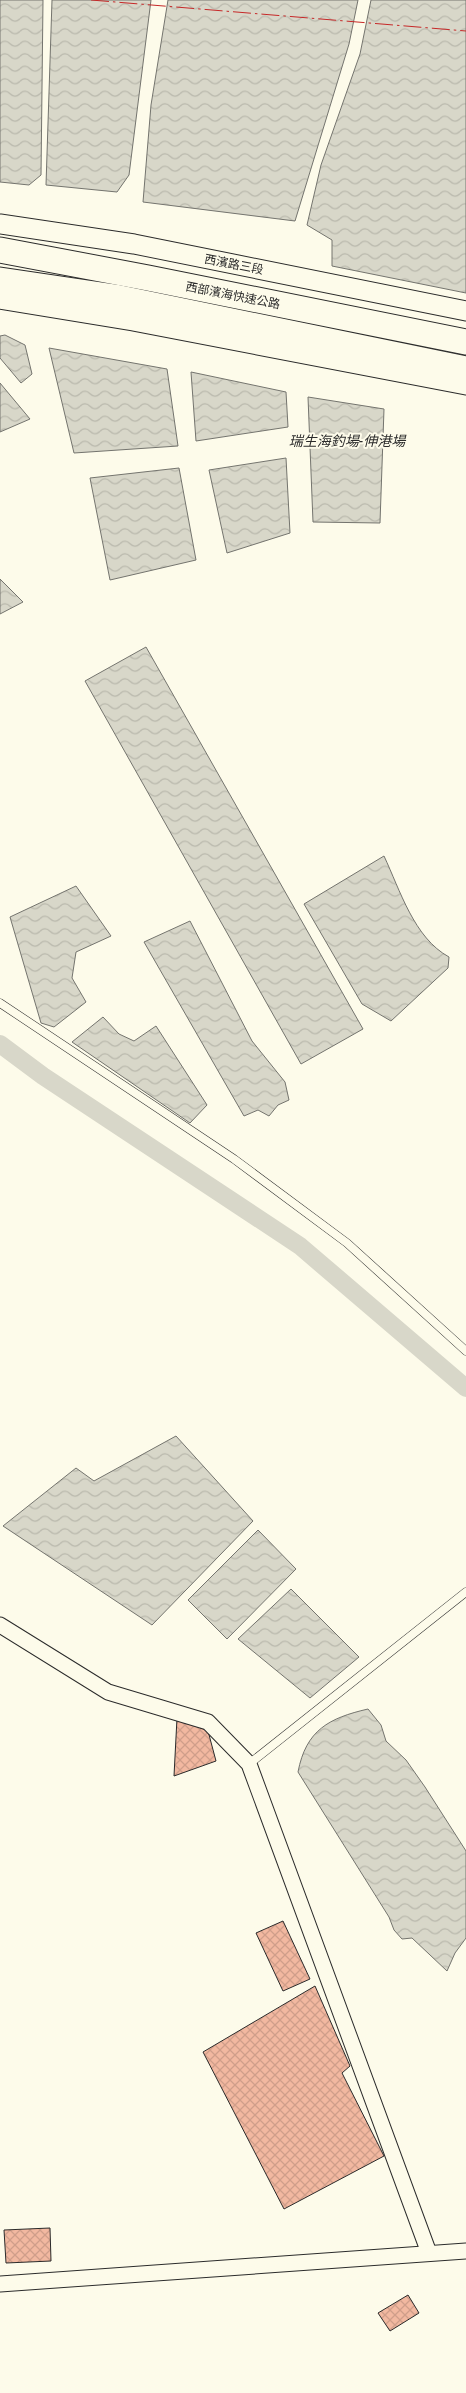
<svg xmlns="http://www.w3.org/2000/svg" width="466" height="2393" font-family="'Open Sans','Noto Sans TC',sans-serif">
	<defs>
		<pattern id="water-waves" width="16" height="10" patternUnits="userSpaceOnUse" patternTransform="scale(1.25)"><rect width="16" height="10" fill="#d8d7c9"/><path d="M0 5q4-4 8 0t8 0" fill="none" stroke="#bab9ad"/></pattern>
		<pattern id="building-cross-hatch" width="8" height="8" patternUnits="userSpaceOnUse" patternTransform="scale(1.25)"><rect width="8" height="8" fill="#f2b8a0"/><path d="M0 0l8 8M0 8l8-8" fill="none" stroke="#d09e8a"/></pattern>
	</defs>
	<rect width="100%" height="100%" fill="#fdfbea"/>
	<g fill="url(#water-waves)" stroke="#74746e">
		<path d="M0 0H43L41 175 29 185 0 182Z"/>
		<path d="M52 0H151L129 175 117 192 46 185Z"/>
		<path d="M168 0H358L349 44 295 221 143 202 151 105Z"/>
		<path d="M371 0H466V293L332 266V240L307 225 321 165 360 54Z"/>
		<path d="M5 335 25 345 32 374 21 383 0 358V336Z"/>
		<path d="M49 348 167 369 178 446 74 453Z"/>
		<path d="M191 372 286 392 288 427 196 441Z"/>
		<path d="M0 383 30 419 0 432Z"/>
		<path d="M308 397 384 409 380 523 313 522Z"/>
		<path d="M286 458 290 533 227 553 209 470Z"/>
		<path d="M179 468 196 560 110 580 90 478Z"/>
		<path d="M0 579 23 602 0 614Z"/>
		<path d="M146 647 363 1029 301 1064 85 681Z"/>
		<path d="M384 856C400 890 414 938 449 957L448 968 391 1021 362 1004 304 904Z"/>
		<path d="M76 886 111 936 76 952 72 978 86 1002 54 1027 41 1023 10 917Z"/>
		<path d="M190 921 252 1041 285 1082 289 1100 278 1105 269 1116 258 1110 244 1116 144 942Z"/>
		<path d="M103 1017 119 1034 134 1041 156 1026 207 1105 190 1123 72 1042Z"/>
		<path d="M176 1436 253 1521 152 1625 3 1526 76 1468 94 1481Z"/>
		<path d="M258 1530 296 1569 227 1639 188 1600Z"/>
		<path d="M291 1589 359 1657 310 1698 238 1639Z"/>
		<path d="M368 1709 381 1725 386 1741 406 1760 425 1787 466 1851V1938L455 1953 447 1971 412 1938 402 1939 394 1930 389 1917 298 1772C306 1730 329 1718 368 1709Z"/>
	</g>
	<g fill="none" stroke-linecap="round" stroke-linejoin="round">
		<path stroke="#d8d7c9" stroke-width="18" d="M0 1044 43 1076 300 1246 466 1388"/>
	</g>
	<g fill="url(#building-cross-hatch)" stroke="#2b2b2b">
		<path d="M177 1718 208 1731 216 1761 174 1776Z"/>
		<path d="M283 1921 310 1979 283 1991 256 1933Z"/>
		<path d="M315 1986 350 2066 342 2073 384 2156 284 2209 203 2052Z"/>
		<path d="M50 2228 51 2261 6 2263 4 2230Z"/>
		<path d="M408 2295 419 2313 390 2331 378 2313Z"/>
	</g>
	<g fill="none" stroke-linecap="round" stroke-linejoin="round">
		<defs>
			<g id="service">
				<path d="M0 1003 234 1159 347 1243 466 1351"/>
				<path d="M249 1764 466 1592"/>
			</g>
			<g id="minor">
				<path d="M0 1625 108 1692 208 1722 249 1764 429 2253"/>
				<path d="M0 2284 466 2251"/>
			</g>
			<g id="tertiary">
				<path d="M0 224 134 244 466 311"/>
				<path d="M0 299 133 321 466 385"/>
			</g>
			<g id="trunk">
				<path d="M0 250 148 278 466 342"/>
				<path d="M0 280 115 297 466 369"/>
			</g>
		</defs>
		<use href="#service" stroke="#2b2b2b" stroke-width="9"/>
		<use href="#minor" stroke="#2b2b2b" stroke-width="17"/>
		<use href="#tertiary" stroke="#2b2b2b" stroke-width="21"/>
		<use href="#trunk" stroke="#2b2b2b" stroke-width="27"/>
		<use href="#service" stroke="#fdfbea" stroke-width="8"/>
		<use href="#minor" stroke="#fdfbea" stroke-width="15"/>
		<use href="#tertiary" stroke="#fdfbea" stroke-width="19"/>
		<use href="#trunk" stroke="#fdfbea" stroke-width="25"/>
		<path stroke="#c62828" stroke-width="1" stroke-dasharray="18 4 2.5 4" stroke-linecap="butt" d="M91 0 466 31"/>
	</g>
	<g text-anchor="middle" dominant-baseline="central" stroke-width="4" stroke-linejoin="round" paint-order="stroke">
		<g font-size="12" fill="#2b2b2b" stroke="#fdfbea">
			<text transform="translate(234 264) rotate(11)">西濱路三段</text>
			<text transform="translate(233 295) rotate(11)">西部濱海快速公路</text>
		</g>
		<g font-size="14" font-style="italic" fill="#2b2b2b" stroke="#fdfbea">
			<text x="347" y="440">瑞生海釣場-伸港場</text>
		</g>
	</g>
</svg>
